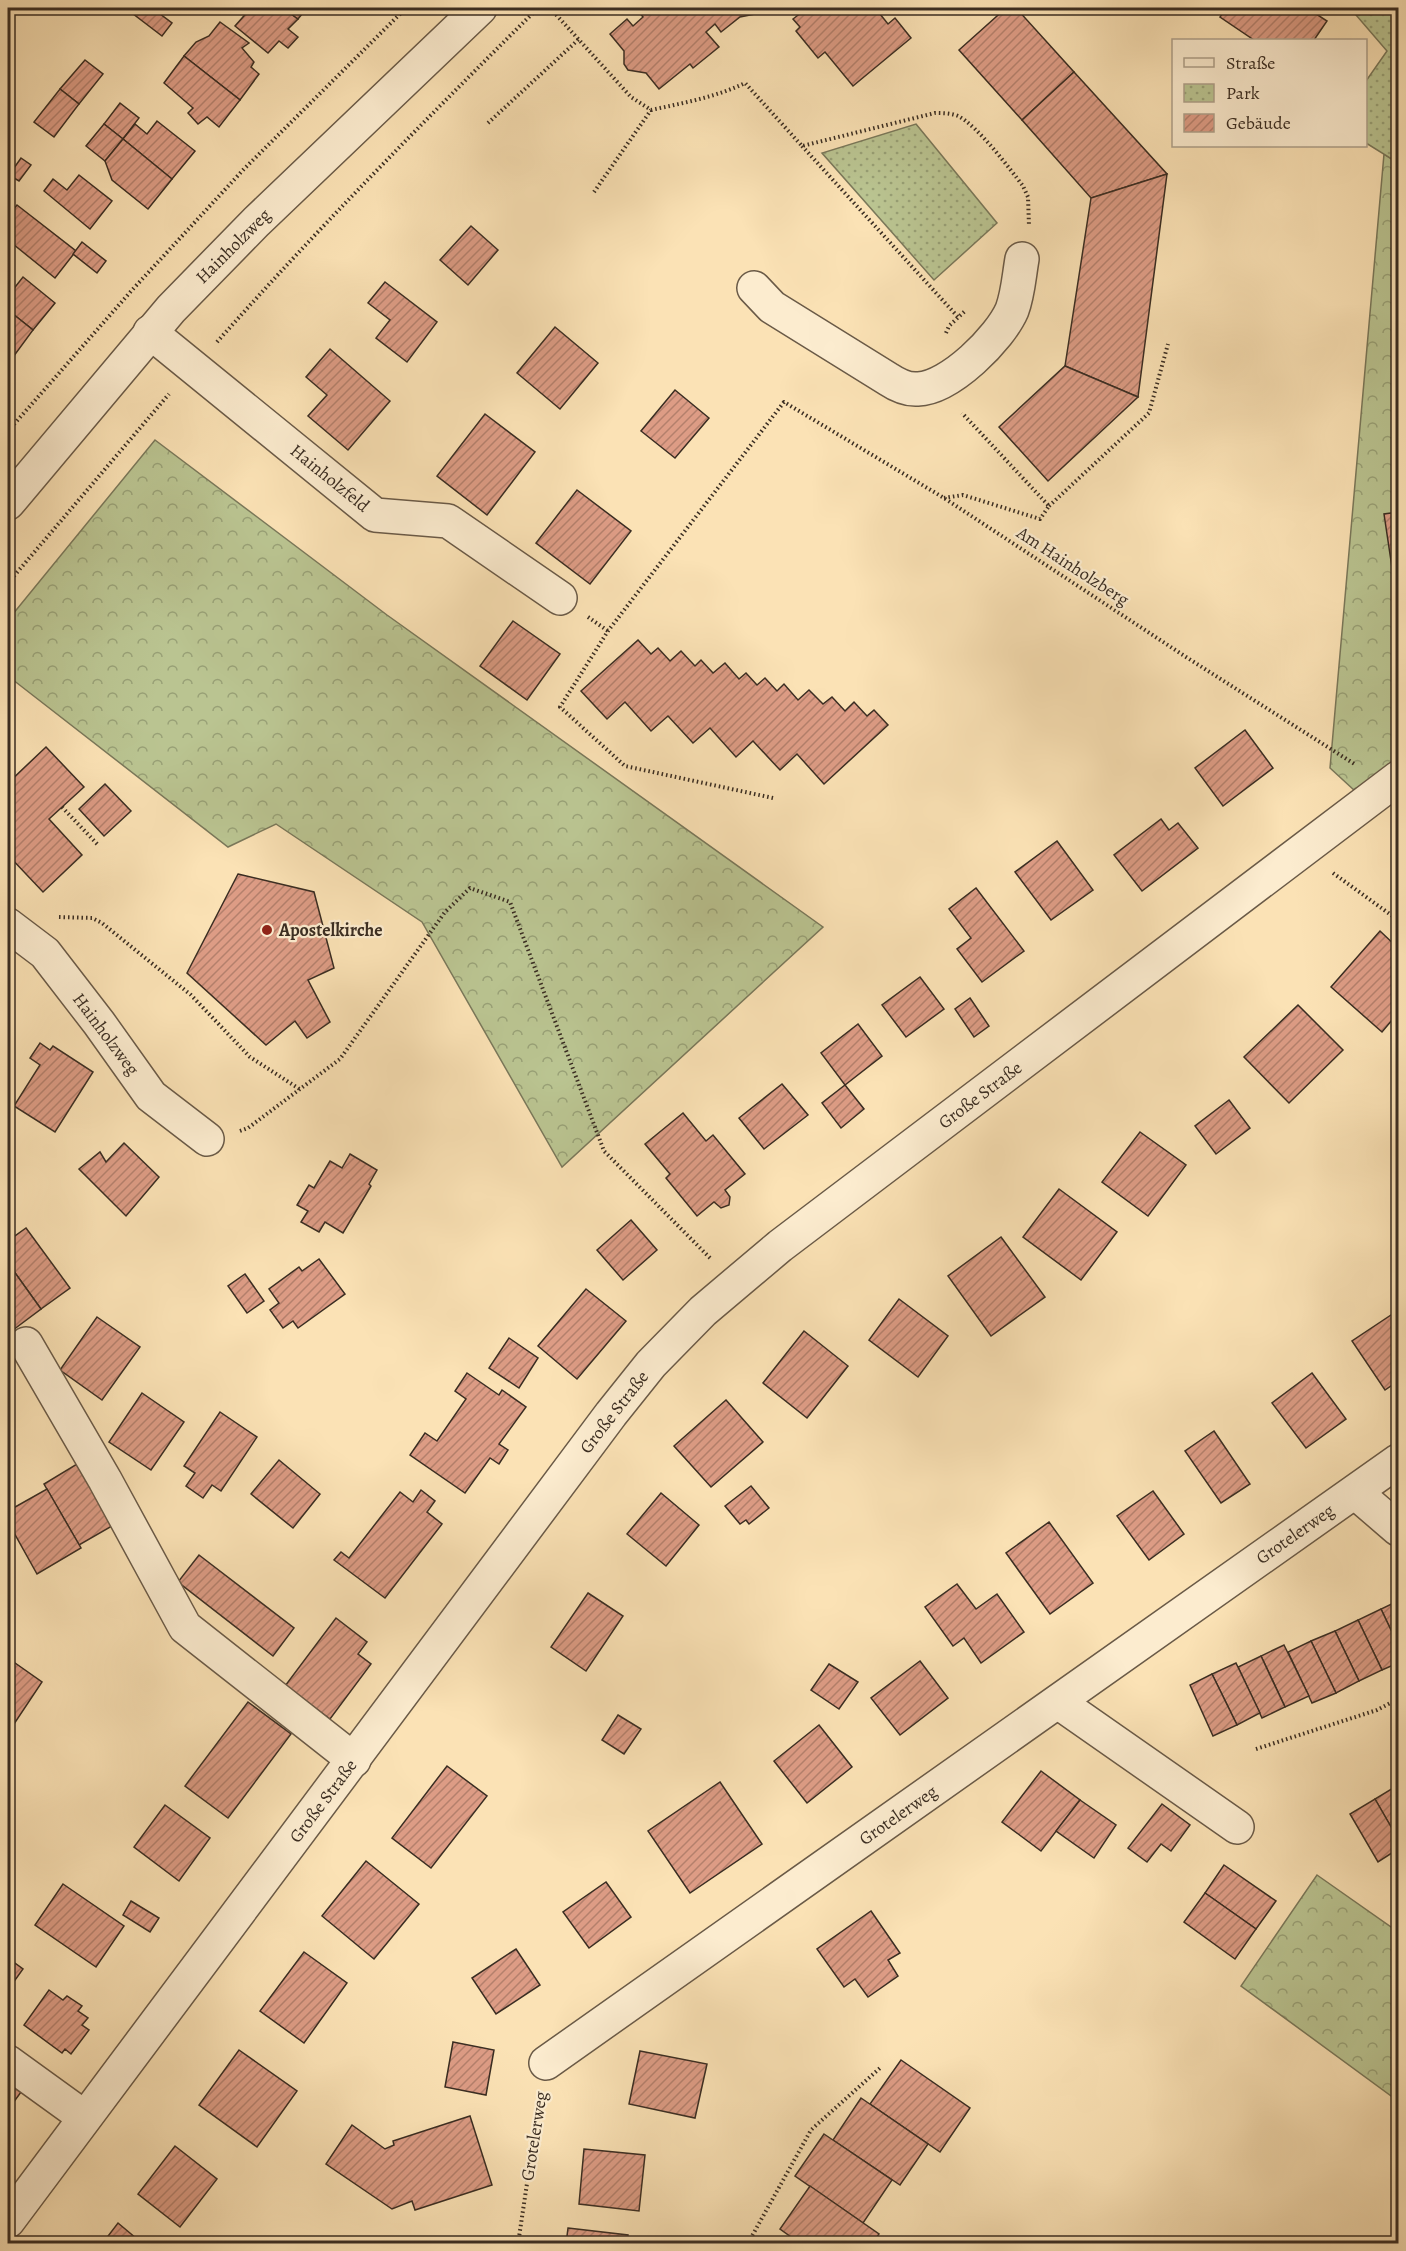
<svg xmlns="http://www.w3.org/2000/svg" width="1406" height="2251" font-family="Alegreya,serif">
	<defs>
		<pattern id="forest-crowns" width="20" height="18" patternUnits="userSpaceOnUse" patternTransform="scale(1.5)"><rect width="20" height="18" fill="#bac491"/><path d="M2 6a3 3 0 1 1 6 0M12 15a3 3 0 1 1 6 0" fill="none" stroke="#98a076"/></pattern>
		<pattern id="park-dots" width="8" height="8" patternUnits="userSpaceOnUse" patternTransform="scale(1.5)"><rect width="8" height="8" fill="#bac491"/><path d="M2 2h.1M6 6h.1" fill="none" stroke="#98a076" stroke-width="1.8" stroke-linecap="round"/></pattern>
		<pattern id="building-hatch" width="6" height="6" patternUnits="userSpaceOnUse" patternTransform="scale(1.5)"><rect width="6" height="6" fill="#dd9c85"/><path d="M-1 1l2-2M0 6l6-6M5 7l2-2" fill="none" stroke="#b4806c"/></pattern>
	</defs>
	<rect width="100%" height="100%" fill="#fbe2b5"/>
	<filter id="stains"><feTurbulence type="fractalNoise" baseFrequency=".00333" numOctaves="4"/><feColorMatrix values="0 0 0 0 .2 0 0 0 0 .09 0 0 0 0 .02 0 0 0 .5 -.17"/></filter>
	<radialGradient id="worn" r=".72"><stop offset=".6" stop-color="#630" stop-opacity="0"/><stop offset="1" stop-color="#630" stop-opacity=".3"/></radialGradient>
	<g fill="url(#forest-crowns)" stroke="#7a785a" stroke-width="1.5">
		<path d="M1384 154 1398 163V778L1367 802 1330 768Z"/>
		<path d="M155 440 387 615 823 927 562 1167 422 922 276 824 228 847 8 676V620Z"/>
		<path d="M1317 1875 1398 1932V2101L1241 1986Z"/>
	</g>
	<g fill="url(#park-dots)" stroke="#7a785a" stroke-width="1.5">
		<path d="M1350 8H1398V163L1366 143V81L1387 51Z"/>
		<path d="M916 124 997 223 934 280 822 153Z"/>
	</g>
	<g fill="url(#building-hatch)" stroke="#3a2d22" stroke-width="1.5">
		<path d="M131 8H152L172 23 162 36 128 10Z"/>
		<path d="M251 8H283L298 19 288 29 298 37 288 48 279 41 268 53 235 26Z"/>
		<path d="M283 8H307L298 19Z"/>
		<path d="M636 8H774L775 10 740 17 721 32 715 24 706 32 719 47 693 68 690 64 659 89 646 73 628 70 624 64V51L610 34 627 19 633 26 643 17Z"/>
		<path d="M798 8H885L886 9 880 14 888 24 895 18 911 38 853 86 825 52 818 58 796 31 800 27 793 19 802 12Z"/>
		<path d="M1006 8H1016L1074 72 1022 120 959 50Z"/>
		<path d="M1226 8H1307L1327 21 1314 40H1254L1220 17Z"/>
		<path d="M220 22 249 43 242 48 254 62 251 67 259 74 240 100 184 56 196 42 209 36Z"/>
		<path d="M184 56 240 100 219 127 207 117 198 124 188 113 193 108 164 83Z"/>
		<path d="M85 60 103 74 79 104 60 89Z"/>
		<path d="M1074 72 1167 174 1091 198 1022 120Z"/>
		<path d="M60 89 79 104 54 137 34 122Z"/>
		<path d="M120 103 139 118 123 139 104 124Z"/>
		<path d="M157 121 195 151 172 179 123 139 135 124 147 134Z"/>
		<path d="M104 124 123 139 105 161 86 146Z"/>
		<path d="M123 139 172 179 148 209 112 180 105 161Z"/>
		<path d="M21 158 31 165 19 181 9 175Z"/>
		<path d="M1167 174 1138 397 1065 366 1091 198Z"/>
		<path d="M79 175 112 201 90 229 44 191 53 179 67 190Z"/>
		<path d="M17 205 76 251 55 278 8 240V216Z"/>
		<path d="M471 226 498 250 468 285 440 260Z"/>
		<path d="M82 242 106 261 97 273 73 254Z"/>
		<path d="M23 277 55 303 33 330 8 310V296Z"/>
		<path d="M385 282 437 322 407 362 376 338 390 320 368 303Z"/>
		<path d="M8 310 33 330 8 364Z"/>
		<path d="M555 327 598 363 560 409 517 373Z"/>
		<path d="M330 349 390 401 348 450 308 416 327 395 306 377Z"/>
		<path d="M1065 366 1138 397 1048 481 999 427Z"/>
		<path d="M675 390 709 418 675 458 641 431Z"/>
		<path d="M485 414 535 452 487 515 437 476Z"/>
		<path d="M577 490 631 531 590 584 536 543Z"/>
		<path d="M1398 512V608L1384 514Z"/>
		<path d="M513 621 560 654 527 700 480 666Z"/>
		<path d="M638 640 651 654 658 648 670 661 681 651 695 666 701 660 713 673 725 663 739 679 746 673 757 685 765 678 777 691 784 684 798 700 809 690 823 704 832 697 845 711 854 702 867 716 874 710 888 725 824 784 797 754 780 770 753 741 736 757 710 728 693 743 668 716 651 731 625 702 607 719 581 691Z"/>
		<path d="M1245 730 1273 768 1223 806 1195 768Z"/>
		<path d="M46 747 84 787 49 819 82 855 43 892 8 855V783Z"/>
		<path d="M105 784 131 811 104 836 79 809Z"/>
		<path d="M1161 819 1169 830 1178 823 1198 848 1142 891 1114 855Z"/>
		<path d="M1057 841 1093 890 1051 920 1015 872Z"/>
		<path d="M238 874 314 892 334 968 308 980 330 1022 307 1038 295 1021 266 1045 187 973Z"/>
		<path d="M976 888 1024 951 982 982 957 949 971 938 949 909Z"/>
		<path d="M1380 931 1398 948V1013L1382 1032 1331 987Z"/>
		<path d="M920 977 944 1009 906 1037 882 1005Z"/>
		<path d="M970 998 989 1026 974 1037 955 1009Z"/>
		<path d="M1298 1005 1343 1050 1289 1103 1244 1057Z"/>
		<path d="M858 1024 882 1056 845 1085 821 1053Z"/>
		<path d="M40 1043 50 1050 53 1046 93 1072 55 1132 14 1106 40 1065 30 1058Z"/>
		<path d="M782 1084 808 1115 764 1149 739 1118Z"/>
		<path d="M845 1085 864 1109 841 1128 822 1103Z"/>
		<path d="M1229 1100 1250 1128 1216 1154 1195 1126Z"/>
		<path d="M683 1113 706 1141 713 1135 745 1174 725 1190 730 1197 729 1205 721 1208 714 1202 697 1216 666 1178 670 1174 645 1144Z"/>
		<path d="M1140 1132 1186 1165 1148 1216 1102 1182Z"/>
		<path d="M124 1143 159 1177 126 1216 79 1169 100 1152 106 1162Z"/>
		<path d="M350 1154 377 1170 369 1184 371 1186 343 1233 325 1222 319 1232 301 1222 308 1211 297 1205 309 1185 314 1188 330 1161 342 1168Z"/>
		<path d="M1059 1189 1117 1232 1081 1280 1023 1237Z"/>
		<path d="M631 1220 657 1250 623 1280 597 1250Z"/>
		<path d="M26 1228 70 1288 41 1309 8 1263V1241Z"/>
		<path d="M1001 1237 1045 1297 991 1336 948 1276Z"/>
		<path d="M319 1259 345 1294 298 1328 293 1321 283 1328 270 1310 279 1303 269 1289 299 1267 302 1271Z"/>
		<path d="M8 1263 41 1309 13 1330 8 1322Z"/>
		<path d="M245 1274 264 1301 247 1313 228 1286Z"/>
		<path d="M586 1289 626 1321 577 1379 538 1346Z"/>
		<path d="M899 1299 948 1336 918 1377 869 1340Z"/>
		<path d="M1394 1313 1398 1320V1381L1385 1390 1352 1341Z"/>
		<path d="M97 1317 140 1347 102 1400 60 1370Z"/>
		<path d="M804 1331 848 1366 807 1418 763 1383Z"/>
		<path d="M509 1338 538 1358 519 1388 489 1368Z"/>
		<path d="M467 1373 499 1395 502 1390 526 1407 499 1444 508 1450 499 1464 490 1458 465 1493 410 1455 425 1433 437 1441 466 1399 455 1391Z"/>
		<path d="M1312 1373 1346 1419 1306 1448 1272 1403Z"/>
		<path d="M142 1393 184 1422 151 1470 109 1442Z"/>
		<path d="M726 1400 763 1442 711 1487 674 1446Z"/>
		<path d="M220 1412 257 1437 221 1491 212 1485 203 1498 186 1486 195 1473 184 1466Z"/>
		<path d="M1214 1431 1250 1484 1221 1503 1185 1451Z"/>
		<path d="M279 1460 320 1494 293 1528 251 1494Z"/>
		<path d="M77 1464 112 1526 79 1545 44 1484Z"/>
		<path d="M751 1486 769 1508 749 1524 746 1520 740 1524 725 1506Z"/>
		<path d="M47 1489 81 1548 37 1574 8 1522V1511Z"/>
		<path d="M421 1490 435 1501 427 1512 442 1524 385 1598 334 1560 341 1552 349 1558 400 1492 413 1502Z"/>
		<path d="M1153 1491 1184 1534 1149 1560 1117 1516Z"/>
		<path d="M661 1493 699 1525 666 1566 627 1534Z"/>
		<path d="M1049 1522 1093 1583 1050 1614 1006 1553Z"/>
		<path d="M199 1555 294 1628 273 1656 178 1582Z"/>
		<path d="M957 1584 976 1609 997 1594 1024 1632 981 1663 964 1638 953 1646 925 1607Z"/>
		<path d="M588 1593 623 1616 586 1671 551 1647Z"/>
		<path d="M1398 1601V1645L1381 1609Z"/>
		<path d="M1381 1609 1398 1645V1663L1382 1670 1358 1620Z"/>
		<path d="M336 1618 367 1642 358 1654 371 1664 330 1719 285 1686Z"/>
		<path d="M1358 1620 1382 1670 1359 1681 1335 1631Z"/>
		<path d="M1335 1631 1359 1681 1336 1693 1311 1641Z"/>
		<path d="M1311 1641 1336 1693 1312 1703 1288 1652Z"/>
		<path d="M1284 1645 1309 1696 1285 1707 1261 1656Z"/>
		<path d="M1261 1656 1285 1707 1262 1718 1238 1667Z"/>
		<path d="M8 1658 42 1682 8 1733Z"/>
		<path d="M920 1661 948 1698 900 1735 871 1698Z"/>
		<path d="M1236 1663 1260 1713 1237 1725 1212 1674Z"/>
		<path d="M829 1664 858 1682 839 1709 811 1690Z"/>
		<path d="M1212 1674 1237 1725 1213 1736 1190 1685Z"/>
		<path d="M248 1702 291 1734 228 1818 185 1786Z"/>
		<path d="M618 1715 641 1729 624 1754 602 1740Z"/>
		<path d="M819 1725 852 1767 807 1803 774 1761Z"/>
		<path d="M447 1766 487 1796 431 1868 392 1838Z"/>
		<path d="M1041 1771 1080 1800 1041 1851 1002 1822Z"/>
		<path d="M720 1782 762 1844 690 1893 648 1831Z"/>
		<path d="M1398 1785V1839L1375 1799Z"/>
		<path d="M1375 1799 1398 1839V1849L1378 1862 1350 1814Z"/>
		<path d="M1080 1800 1116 1825 1094 1858 1056 1831Z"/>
		<path d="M1162 1804 1190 1825 1171 1851 1161 1844 1147 1862 1128 1848Z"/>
		<path d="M165 1805 210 1838 179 1881 134 1847Z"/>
		<path d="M366 1861 419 1904 374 1959 322 1916Z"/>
		<path d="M1224 1865 1276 1901 1256 1929 1205 1893Z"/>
		<path d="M606 1882 631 1917 589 1948 563 1912Z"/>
		<path d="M63 1884 124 1926 96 1967 35 1925Z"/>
		<path d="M1205 1893 1256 1929 1235 1959 1184 1922Z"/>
		<path d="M131 1901 159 1918 150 1932 123 1915Z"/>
		<path d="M871 1911 900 1953 888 1960 898 1976 868 1997 855 1979 844 1987 817 1949Z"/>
		<path d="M516 1949 540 1985 496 2014 472 1978Z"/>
		<path d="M304 1952 347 1983 304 2043 260 2011Z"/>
		<path d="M8 1958 23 1969 8 1990Z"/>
		<path d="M49 1990 63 2000 67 1996 82 2006 78 2011 88 2018 82 2025 89 2030 71 2054 65 2049 62 2053 24 2025Z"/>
		<path d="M453 2042 494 2050 486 2095 445 2087Z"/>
		<path d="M239 2050 297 2091 257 2147 199 2105Z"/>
		<path d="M640 2051 707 2064 695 2118 629 2104Z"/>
		<path d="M901 2060 970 2108 940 2152 870 2104Z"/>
		<path d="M8 2076 24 2088 8 2110Z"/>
		<path d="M861 2098 928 2144 900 2185 833 2140Z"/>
		<path d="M470 2116 492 2185 415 2210 412 2201 392 2209 326 2164 352 2125 385 2149 394 2145 393 2141Z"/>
		<path d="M824 2134 892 2180 863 2223 795 2176Z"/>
		<path d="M175 2146 217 2179 180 2227 138 2194Z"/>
		<path d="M584 2149 645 2155 639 2211 579 2204Z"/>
		<path d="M810 2186 879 2234 872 2244H801L780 2229Z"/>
		<path d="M118 2223 143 2244H102Z"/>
		<path d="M568 2228 628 2235 627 2244H566Z"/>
	</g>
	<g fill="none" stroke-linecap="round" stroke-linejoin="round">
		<defs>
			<g id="minor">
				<path d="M754 288 772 307 888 379C897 385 907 390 918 389 950 388 1000 338 1012 310 1018 294 1019 276 1022 259"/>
				<path d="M150 332 375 515 448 521 560 598"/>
				<path d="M8 503 171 309 256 222 480 8"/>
				<path d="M8 925 45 953 99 1023 151 1096 207 1139"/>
				<path d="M26 1344 105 1480 185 1627 354 1760"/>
				<path d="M1355 1492 1398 1529"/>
				<path d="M1058 1702 1237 1827"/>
				<path d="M8 2062 84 2117"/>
				<path d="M546 2063 1398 1461"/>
				<path d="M8 2221 611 1414 651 1364 703 1311 780 1246 1398 778"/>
			</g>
		</defs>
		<use href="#minor" stroke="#6a5a47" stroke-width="36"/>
		<g stroke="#3a2d22" stroke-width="4" stroke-dasharray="1.5 3" stroke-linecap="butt">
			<path d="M550 8 631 97 651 110C683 103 716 97 745 83L802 146 935 113C943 113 951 113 958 116 977 125 1010 169 1023 186L1028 197 1029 226"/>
			<path d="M488 123 579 39"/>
			<path d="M802 146 958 317"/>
			<path d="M594 192 651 110"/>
			<path d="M946 333 949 326 966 310"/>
			<path d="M217 342C319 227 429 116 538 8"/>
			<path d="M8 431 133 289 244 169 406 8"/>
			<path d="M944 498 963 495 1040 519 1049 506 962 413"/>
			<path d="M1049 506 1149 413 1168 344"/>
			<path d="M8 583 169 394"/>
			<path d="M588 617 608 631"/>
			<path d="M773 798 625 766 560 707 608 631 784 402 944 498 1186 657 1356 765"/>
			<path d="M62 807 99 846"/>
			<path d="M1333 873 1398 920"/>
			<path d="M59 917 92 918 102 923 191 995 250 1057 301 1090"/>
			<path d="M240 1131 248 1128 340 1059 445 912 470 888 510 902 604 1151 711 1259"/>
			<path d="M1256 1749 1377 1710 1398 1699"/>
			<path d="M518 2244 540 2096"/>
			<path d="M750 2244 752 2236 811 2130 880 2068"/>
		</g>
		<use href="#minor" stroke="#fceccf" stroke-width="33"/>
	</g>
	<circle fill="#8f2418" stroke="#fceccf" stroke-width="2" cx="267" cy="930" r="6"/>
	<g text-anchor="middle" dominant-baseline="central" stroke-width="4.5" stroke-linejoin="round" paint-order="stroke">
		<g font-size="18" fill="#3a2d22" stroke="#fceccf">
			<text transform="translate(233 246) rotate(-45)">Hainholzweg</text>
			<text transform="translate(330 478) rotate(39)">Hainholzfeld</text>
			<text transform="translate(1073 566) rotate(33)">Am Hainholzberg</text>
			<text transform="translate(106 1034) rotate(53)">Hainholzweg</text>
			<text transform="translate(980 1095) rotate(-37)">Große Straße</text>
			<text transform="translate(614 1412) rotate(-52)">Große Straße</text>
			<text transform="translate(1295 1534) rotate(-35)">Grotelerweg</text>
			<text transform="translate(323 1801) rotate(-53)">Große Straße</text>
			<text transform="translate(898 1815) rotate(-35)">Grotelerweg</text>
			<text transform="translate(534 2136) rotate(-81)">Grotelerweg</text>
		</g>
		<g font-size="18" font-weight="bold" fill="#3a2d22" stroke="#fceccf" text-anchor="start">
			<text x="279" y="930">Apostelkirche</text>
		</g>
	</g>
	<rect width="1406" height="2251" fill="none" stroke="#fbe2b5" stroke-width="30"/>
	<rect x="9" y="9" width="1388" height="2233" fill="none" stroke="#3a2d22" stroke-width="3"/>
	<rect x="15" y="15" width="1376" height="2221" fill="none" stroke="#3a2d22" stroke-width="1.5"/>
	<rect x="1172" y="39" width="195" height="108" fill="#fceccf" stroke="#aea08a" stroke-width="1.5"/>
	<rect x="1184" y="58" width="30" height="9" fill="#fceccf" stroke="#aea08a" stroke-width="1.5"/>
	<text x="1226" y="69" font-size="18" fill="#3a2d22">Straße</text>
	<rect x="1184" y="84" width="30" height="18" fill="url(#park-dots)" stroke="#aea08a" stroke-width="1.5"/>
	<text x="1226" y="99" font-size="18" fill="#3a2d22">Park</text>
	<rect x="1184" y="114" width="30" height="18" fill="url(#building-hatch)" stroke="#aea08a" stroke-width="1.5"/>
	<text x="1226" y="129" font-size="18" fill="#3a2d22">Gebäude</text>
	<rect width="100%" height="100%" filter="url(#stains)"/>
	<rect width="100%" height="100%" fill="url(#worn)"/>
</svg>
